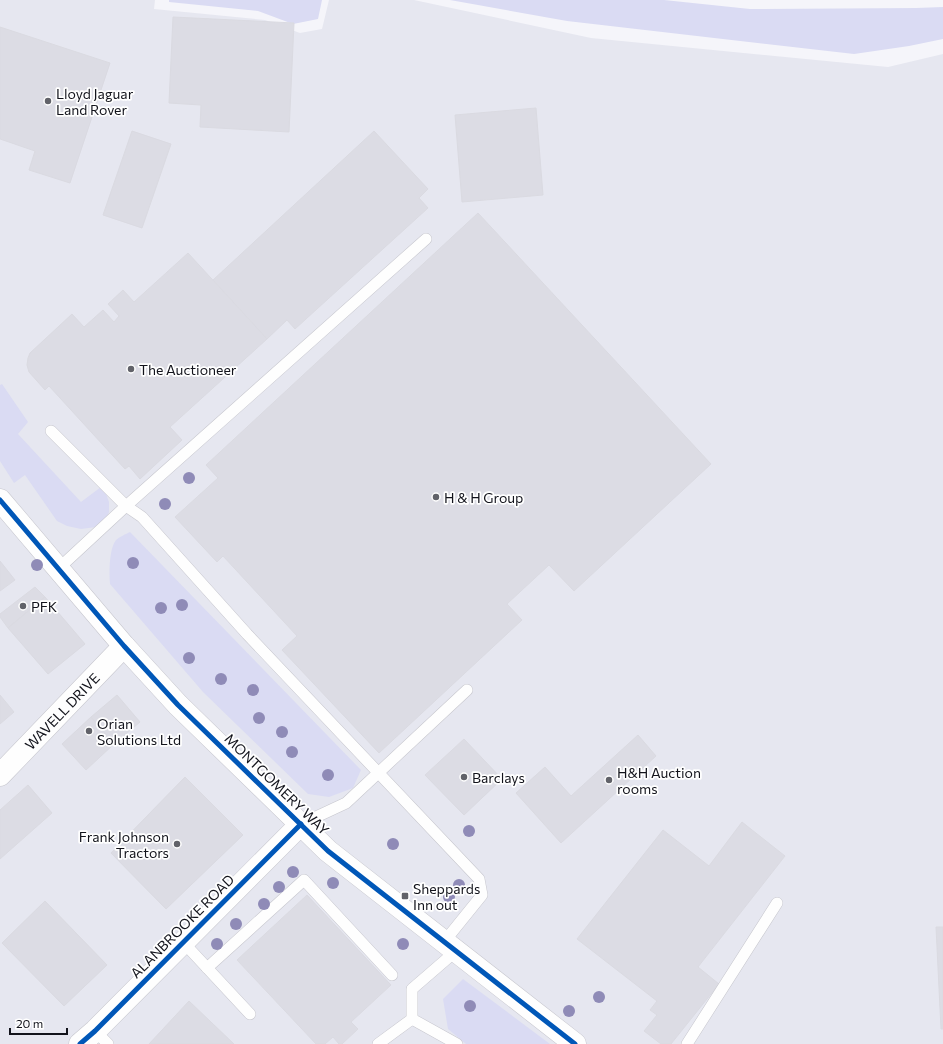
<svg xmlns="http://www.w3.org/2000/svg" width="943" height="1044" font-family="Commissioner,sans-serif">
	<rect width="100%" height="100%" fill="#f5f5fa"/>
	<path fill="#e6e7f0" d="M0 0H155L154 9 265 20 300 33 322 29 329 0H414L591 38 888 67 943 54V1044H0Z"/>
	<g fill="#dadbf3">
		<path d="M169 0H322L318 19 293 24 258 11 169 2Z"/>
		<path d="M450 0H664L750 9 916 8 943 7V39L909 46 854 54 567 21Z"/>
		<path d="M2 384 28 422 18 434 81 502 101 487 105 491 109 502V512L105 522 96 527 81 529 67 526 57 521 25 475 14 483 0 461V385Z"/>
		<path d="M130 532 361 770 353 788 329 797 308 794 203 692 110 584C109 573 109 549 116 540 119 537 126 534 130 532Z"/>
		<path d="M463 979 550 1044H466L448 1029 443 999Z"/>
	</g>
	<g fill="#dcdce4" stroke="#dadae1">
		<path d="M173 17 294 23 289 132 200 127 201 105 169 103Z"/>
		<path d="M0 27 110 63 70 183 29 170 35 151 0 139Z"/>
		<path d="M536 108 543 195 462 202 455 115Z"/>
		<path d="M132 131 171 144 142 228 103 215Z"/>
		<path d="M374 131 428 189 419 198 428 208 295 329 287 320 267 339 213 280Z"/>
		<path d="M478 213 711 464 574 591 549 565 507 604 522 620 379 753 282 650 297 636 223 556 217 562 175 517 218 478 206 465Z"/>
		<path d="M188 253 267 339 170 427 182 440 140 479 129 466 125 469 49 386 45 390 29 372 27 365 28 358 30 353 72 314 84 327 103 310 114 322 119 316 108 304 123 290 134 302Z"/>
		<path d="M0 561 15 580 0 591Z"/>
		<path d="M35 587 45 597 8 628 0 617V614Z"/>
		<path d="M45 597 85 644 48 674 8 628Z"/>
		<path d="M0 695 14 712 0 724Z"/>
		<path d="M117 695 140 722 114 744 91 717Z"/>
		<path d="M91 717 114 744 86 770 62 744Z"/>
		<path d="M638 735 656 756 561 843 516 793 545 767 571 796Z"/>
		<path d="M464 739 502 779 464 815 425 775Z"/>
		<path d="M185 777 243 835 166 909 111 853Z"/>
		<path d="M28 785 52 813 0 859V810Z"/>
		<path d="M742 822 785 856 698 967 719 984 671 1044H661L644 1031 657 1015 650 1010 657 1001 577 939 663 830 709 866Z"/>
		<path d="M307 895 391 985 351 1022 358 1029 342 1044H339L333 1037 325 1044H316L237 960Z"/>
		<path d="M45 901 107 965 64 1006 2 943Z"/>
		<path d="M936 927H943V1029H941Z"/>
		<path d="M189 1001 234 1044H149Z"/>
	</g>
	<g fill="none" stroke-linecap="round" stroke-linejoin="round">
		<defs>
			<g id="lane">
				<path d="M51 431 126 506 426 239"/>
				<path d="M58 569 126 506 142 517 247 634 479 879 482 895 444 942"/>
				<path d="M301 824 346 803 467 690"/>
				<path d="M183 942 250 1014"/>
				<path d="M207 968 304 880 392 975"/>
				<path d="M412 1019 457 1044"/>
				<path d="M95 1031 108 1044"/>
				<path d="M378 1044 412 1019V989L456 951"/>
				<path d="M687 1044 777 903"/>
			</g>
			<g id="street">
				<path d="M0 500 124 646 178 705 328 851 575 1044"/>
				<path id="s1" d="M0 775 124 646"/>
				<path d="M80 1044 95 1031 301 824"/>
			</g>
		</defs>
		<use href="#lane" stroke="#c6c6cd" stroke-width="12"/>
		<use href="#street" stroke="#c6c6cd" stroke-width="23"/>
		<use href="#lane" stroke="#fefefe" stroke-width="11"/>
		<use href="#street" stroke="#fefefe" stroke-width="22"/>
		<defs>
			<g id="cycleway">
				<path d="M0 500 124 646 178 705 328 851 575 1044"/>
				<path d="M80 1044 95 1031 301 824"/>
			</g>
		</defs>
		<use href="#cycleway" stroke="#fff" stroke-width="8"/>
		<use href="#cycleway" stroke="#0057b8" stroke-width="5"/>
	</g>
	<g fill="#8f8bb7">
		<circle cx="189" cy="478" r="6"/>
		<circle cx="165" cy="504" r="6"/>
		<circle cx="133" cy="563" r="6"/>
		<circle cx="37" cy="565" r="6"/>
		<circle cx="182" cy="605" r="6"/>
		<circle cx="161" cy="608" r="6"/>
		<circle cx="189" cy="658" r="6"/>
		<circle cx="221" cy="679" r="6"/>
		<circle cx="253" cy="690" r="6"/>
		<circle cx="259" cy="718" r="6"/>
		<circle cx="282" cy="732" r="6"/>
		<circle cx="292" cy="752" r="6"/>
		<circle cx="328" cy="775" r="6"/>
		<circle cx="469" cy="831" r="6"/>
		<circle cx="393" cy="844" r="6"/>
		<circle cx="293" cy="872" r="6"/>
		<circle cx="333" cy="883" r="6"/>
		<circle cx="459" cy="885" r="6"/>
		<circle cx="279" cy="887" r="6"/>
		<circle cx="449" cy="897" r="6"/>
		<circle cx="264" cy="904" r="6"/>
		<circle cx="236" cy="924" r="6"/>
		<circle cx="217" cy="944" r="6"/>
		<circle cx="403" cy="944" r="6"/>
		<circle cx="599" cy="997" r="6"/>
		<circle cx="470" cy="1006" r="6"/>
		<circle cx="569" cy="1011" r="6"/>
	</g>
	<g fill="#616269" stroke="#fff" stroke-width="1.5">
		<circle cx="48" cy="101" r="4"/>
		<circle cx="131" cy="369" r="4"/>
		<circle cx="436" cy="497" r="4"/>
		<circle cx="23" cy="606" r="4"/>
		<circle cx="89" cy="731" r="4"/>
		<circle cx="464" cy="777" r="4"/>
		<circle cx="609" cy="780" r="4"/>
		<circle cx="177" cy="844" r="4"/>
		<rect x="401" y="892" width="8" height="8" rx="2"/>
	</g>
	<g text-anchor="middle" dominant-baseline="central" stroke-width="3.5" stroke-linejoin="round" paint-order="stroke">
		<g font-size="14" fill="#12131b" stroke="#fff" text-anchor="start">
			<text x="56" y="93">Lloyd Jaguar<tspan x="56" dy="16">Land Rover</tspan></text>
			<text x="139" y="369">The Auctioneer</text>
			<text x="444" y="497">H &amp; H Group</text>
			<text x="31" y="606">PFK</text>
			<text x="97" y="723">Orian<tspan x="97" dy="16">Solutions Ltd</tspan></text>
			<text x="617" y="772">H&amp;H Auction<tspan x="617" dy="16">rooms</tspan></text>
			<text x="472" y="777">Barclays</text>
			<text x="169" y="836" text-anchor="end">Frank Johnson<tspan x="169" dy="16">Tractors</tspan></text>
			<text x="413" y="888">Sheppards<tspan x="413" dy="16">Inn out</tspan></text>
		</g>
		<g font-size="14" fill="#12131b" stroke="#fff">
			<text stroke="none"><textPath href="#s1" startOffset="89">WAVELL DRIVE</textPath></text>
			<text transform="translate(277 784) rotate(44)">MONTGOMERY WAY</text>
			<text transform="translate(182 926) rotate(-45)">ALANBROOKE ROAD</text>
		</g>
	</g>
	<path d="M10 1028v6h57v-6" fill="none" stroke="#12131b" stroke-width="2"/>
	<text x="16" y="1028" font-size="12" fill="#12131b" stroke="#ffffff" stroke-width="3" paint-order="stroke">20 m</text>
</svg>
